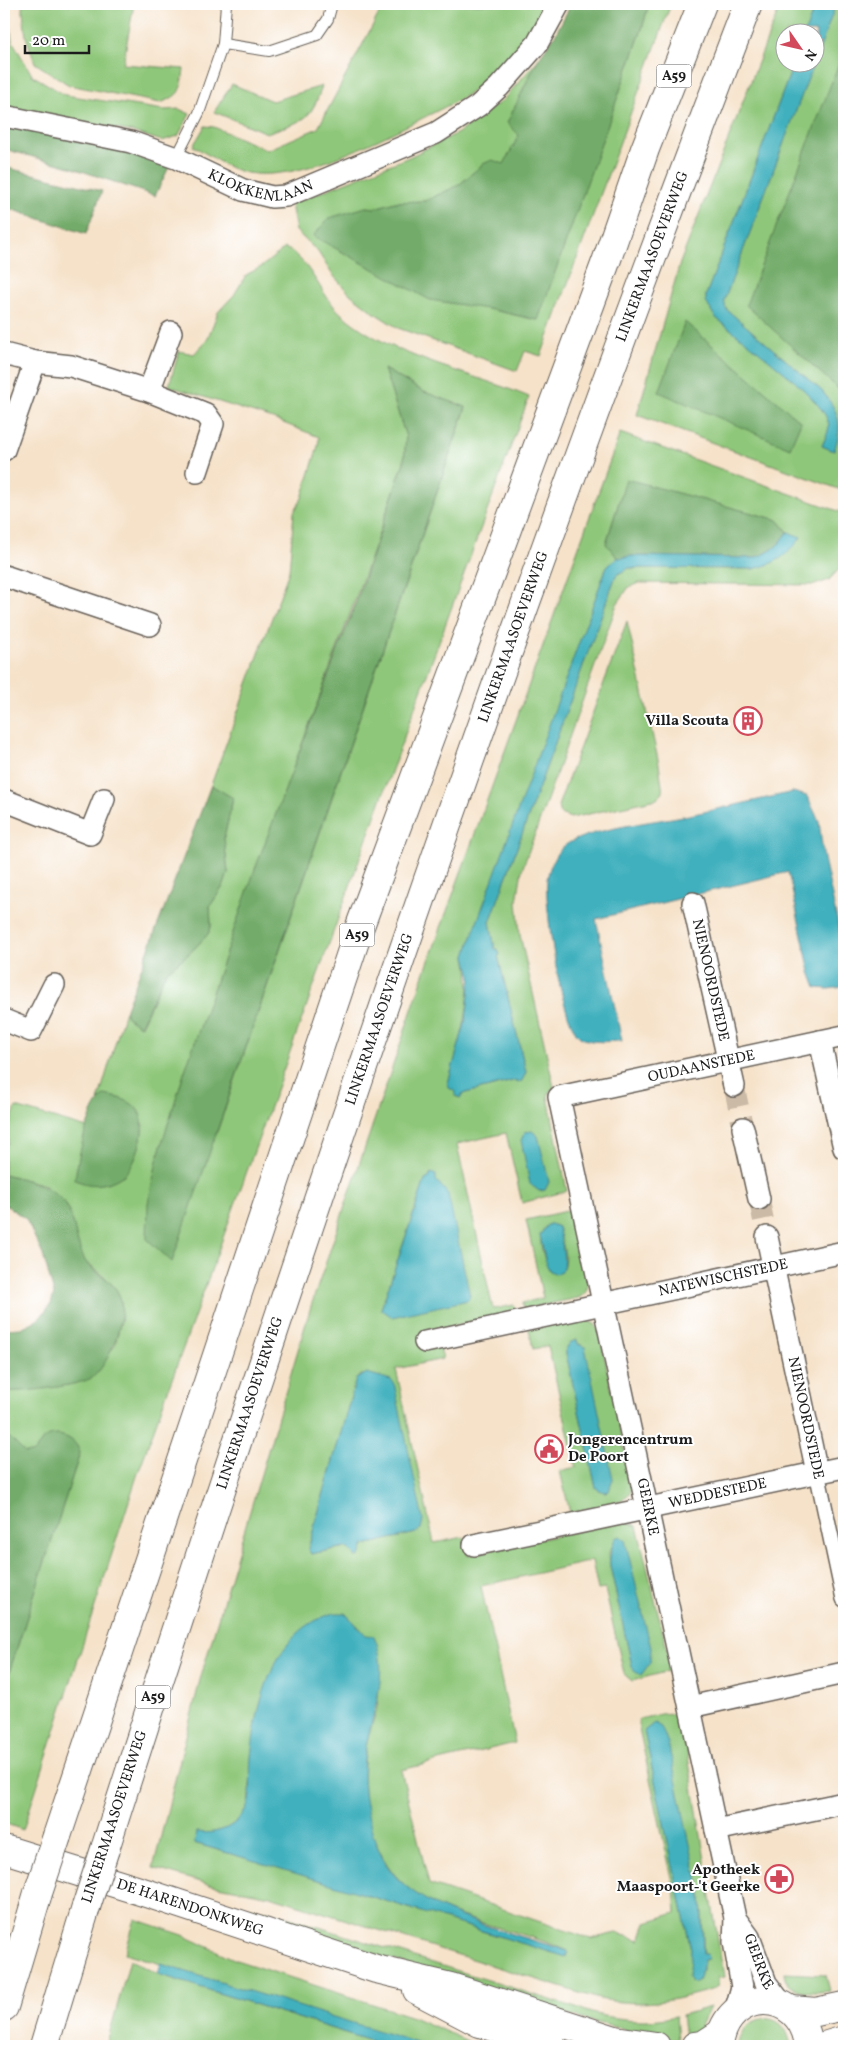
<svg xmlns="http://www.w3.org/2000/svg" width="848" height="2050" font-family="Vollkorn,serif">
	<rect width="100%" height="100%" fill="#fff"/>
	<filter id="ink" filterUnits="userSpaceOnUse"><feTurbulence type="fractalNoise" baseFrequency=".02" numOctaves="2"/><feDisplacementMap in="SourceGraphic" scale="10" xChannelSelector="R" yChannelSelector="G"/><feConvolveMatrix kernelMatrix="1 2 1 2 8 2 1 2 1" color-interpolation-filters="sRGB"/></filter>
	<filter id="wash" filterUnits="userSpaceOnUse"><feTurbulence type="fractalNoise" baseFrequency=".0096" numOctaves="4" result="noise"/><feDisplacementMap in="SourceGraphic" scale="20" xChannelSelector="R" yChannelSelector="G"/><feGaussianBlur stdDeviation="1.12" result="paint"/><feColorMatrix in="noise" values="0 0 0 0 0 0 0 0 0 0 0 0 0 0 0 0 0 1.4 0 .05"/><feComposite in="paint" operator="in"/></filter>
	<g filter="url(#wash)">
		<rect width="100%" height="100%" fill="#f6e2c9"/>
		<g fill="#8fc77a" stroke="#56724b" fill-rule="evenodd">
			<path d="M4 4H8L12 40 32 75 65 95 164 110 179 109 190 114 178 136 162 141 133 132 4 107Z"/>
			<path d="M22 4H134L123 64 184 69C181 90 182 95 160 103L69 85 35 63 26 37Z"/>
			<path d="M384 4H549C532 35 513 60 485 82 465 99 442 108 419 120 373 142 300 182 247 173 226 169 212 156 193 146L205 126 214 127 267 150 318 128Z"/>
			<path d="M649 4H671L541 356 525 351 517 371 398 328 376 314 350 294 332 274 318 252 296 231 291 204 409 157 458 133 503 100 537 61 522 91 519 135 504 165 483 164 459 185 425 201 395 202 375 208 366 207 493 310 537 320 642 29Z"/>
			<path d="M781 4H816L805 32H786V62L794 63 706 295V302L715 317C740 337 820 394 828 421 831 429 825 438 822 446L834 451C839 420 842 417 822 391L726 309 724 301 836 4H844V491L637 415 680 263Z"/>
			<path d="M232 84 272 101 322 86C310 124 302 120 267 133L214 112Z"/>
			<path d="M285 248C306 257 318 287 333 305 341 315 355 325 366 332 416 363 475 374 529 397L378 808 137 1476 23 1830 4 1823V1688L80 1453 44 1439 33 1454 25 1453 4 1432V1391L67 1385 93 1377 115 1345 121 1320V1300L104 1276 85 1262 77 1241 45 1185 4 1174V1144H8L9 1127 16 1107 87 1128 76 1171 123 1176C137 1161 140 1144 144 1125L104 1095 98 1101 125 1011 127 1017 141 1026 166 972 191 952 208 934 211 927 210 906 224 885 228 873 224 838 233 799 211 785 289 571 294 512 302 498 318 446 319 437 273 419 169 386 179 351 194 354 207 340 218 312 234 295 246 275 261 267ZM384 369 424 392 466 408 216 1135 158 1156C231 922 324 694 404 462L406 437Z"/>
			<path d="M620 433 844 513V564L829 580 815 585 639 583 629 587 617 604 522 870 517 901 520 935 554 1087 549 1093 548 1097 567 1191 522 1203 506 1133 457 1144 493 1309 514 1305 516 1312 421 1333 440 1347 443 1359 396 1369 434 1543 464 1537 468 1555 624 1521 637 1526 672 1670 632 1681 624 1674 605 1589 598 1590 592 1561 481 1586 515 1743 401 1770 429 1884 591 1939 616 1933 640 1940 646 1922 676 1913 674 1888 638 1724 640 1719C653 1716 673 1708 682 1719L724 1977 718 1978V1985L714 1989C670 2002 645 2007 599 1999L270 1896 208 1884 153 1868 201 1676 311 1306 423 977ZM626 480 778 520 788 532 801 538 752 569 629 568 616 575 490 922 495 950 498 949 500 955 498 956 526 1072 521 1079 461 1094 460 1098 455 1096 456 1092 448 1083C460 1041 475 1000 466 956L607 566 618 558 606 543ZM533 1133 536 1135 545 1190 540 1191 523 1136ZM431 1173 436 1180 387 1313 381 1309 425 1180 429 1178ZM361 1375H367L416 1533 364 1545 360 1556 345 1547 311 1554 308 1549 356 1379ZM615 1540 632 1666 610 1566 609 1553ZM352 1620C356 1625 364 1631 366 1637 370 1647 379 1691 378 1701 376 1717 368 1732 366 1748 357 1799 371 1864 416 1894 462 1924 519 1929 568 1951L494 1935 355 1890 194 1843 197 1832 210 1834 228 1828 240 1818 248 1805 256 1722 268 1681ZM651 1726 701 1895 704 1960 703 1969 693 1983 690 1982 691 1950 644 1731Z"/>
			<path d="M627 621 659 764 663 793 657 799 571 818 560 814 558 806Z"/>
			<path d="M571 1210 588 1284C587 1291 585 1295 578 1298L524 1309 522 1303 543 1298 526 1220ZM551 1224 558 1227C561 1240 569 1258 562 1270L550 1271C543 1258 533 1229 551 1224Z"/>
			<path d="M582 1318 595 1324 599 1331 632 1486 630 1493 622 1501 570 1513 560 1471 576 1467 548 1346 533 1349 529 1329ZM577 1340 578 1344 582 1345 609 1491 604 1492 596 1488 566 1353V1349L572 1342Z"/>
			<path d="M205 1899 268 1911 595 2014C623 2020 648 2023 676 2016L678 2039H663L550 2011Z"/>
			<path d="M135 1919 183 1935 236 1960 410 2016 479 2046H425L125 1953Z"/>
			<path d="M130 1960 158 1974 387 2046H106Z"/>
			<path d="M784 1973 826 1975 830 1991C815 1993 785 1994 784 1973Z"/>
			<path d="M710 2007 698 2032 685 2038 682 2015Z"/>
			<path d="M765 2018C782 2020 788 2030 791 2046H738C739 2030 749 2021 765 2018Z"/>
		</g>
		<g fill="#73ac6a" stroke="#486443">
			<path d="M571 4H649L642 29 538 320 493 310 430 300 313 236 329 218 366 207 375 208 395 202 425 201 459 185 483 164 492 160 504 164 519 135 507 123 537 61 555 35Z"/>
			<path d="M844 50V394L746 305Z"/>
			<path d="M4 125 118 150 169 167 155 196 70 167 4 149Z"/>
			<path d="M4 167 102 191 86 234 4 207Z"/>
			<path d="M685 322 801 422 790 448 659 392Z"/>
			<path d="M384 369 424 392 466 407 172 1262 147 1239 148 1203 158 1156 182 1079 255 869 355 605 404 462 406 437Z"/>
			<path d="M626 479 778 520 788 532C778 547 770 553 753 558L632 556 618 558 606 544Z"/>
			<path d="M211 785 233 798 224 838 228 873 224 885 210 906 211 927 208 934 191 952 166 972 140 1026 127 1017 125 1011Z"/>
			<path d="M104 1095C133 1099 147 1109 141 1139 139 1150 135 1159 130 1168 119 1184 90 1190 75 1179 79 1155 87 1111 104 1095Z"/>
			<path d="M4 1174C33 1182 62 1186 72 1219 76 1233 78 1247 84 1259 90 1272 113 1277 120 1297 127 1318 110 1363 93 1377 81 1386 19 1393 4 1391V1329L21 1328 39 1319 51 1304 54 1294 43 1255 26 1219 4 1204Z"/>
			<path d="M4 1432 25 1453H33C38 1449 40 1441 45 1438 59 1430 77 1439 80 1453L4 1688Z"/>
		</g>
		<g fill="#41b0be" stroke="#2e666d">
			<path d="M816 4H836L816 59V32H805Z"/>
			<path d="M794 63H814L724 301 726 309 822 391C840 414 843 424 834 451L822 446C825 438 831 429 828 421 820 395 739 337 715 317L706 302V295Z"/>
			<path d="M788 532 801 537C788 556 775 564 753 569L629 568 616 575 490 922 495 949H498L500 955 498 956 526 1072 522 1081 516 1082V1080L462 1094 461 1098 455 1096 456 1092 449 1088 448 1083 466 1020 471 977 466 956 472 936 607 566 618 558 632 556 753 558C770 553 778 547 788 532Z"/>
			<path d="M793 792 807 796 819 821 823 854 844 952V987L828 989 816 988 810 972 788 872 596 919 622 1041C610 1041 591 1044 580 1037 561 1023 544 905 547 879 549 869 555 852 564 846 587 829 658 821 689 815 723 808 758 800 793 792Z"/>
			<path d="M532 1131 538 1136 549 1182 545 1190 539 1191 530 1184 521 1140 525 1132Z"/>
			<path d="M431 1173 436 1175V1180L448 1194 470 1296 468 1300 392 1317 381 1309 425 1180 429 1178Z"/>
			<path d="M551 1224 558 1227C562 1243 566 1257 562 1272L557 1274 550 1271 546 1264 540 1235 547 1225Z"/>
			<path d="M577 1340 578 1344 585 1347 613 1479 609 1491 604 1492 596 1488 566 1353V1349L571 1342Z"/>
			<path d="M367 1373 391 1380 394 1383 423 1520 421 1529 416 1533 364 1545 360 1556 355 1557 354 1553 345 1547 311 1554 308 1549 356 1379Z"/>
			<path d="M620 1536 625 1540 651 1648 650 1663 641 1675 634 1671 632 1666 610 1566C609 1554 612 1548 615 1538Z"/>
			<path d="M335 1613H345L366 1635 374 1636C390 1673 373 1710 366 1747 361 1771 363 1795 369 1819 374 1841 382 1863 398 1879 434 1916 519 1935 568 1951L566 1957C442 1919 318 1879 194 1843L197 1832C218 1835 238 1827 247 1806 253 1792 249 1773 251 1757 257 1702 273 1629 335 1613Z"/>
			<path d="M654 1723 661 1727 668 1743 701 1895 703 1954H707L708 1959 704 1960 698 1981 693 1983 688 1978 691 1950 644 1731Z"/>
			<path d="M161 1964 405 2039 425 2046H387L158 1974Z"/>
		</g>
	</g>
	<g filter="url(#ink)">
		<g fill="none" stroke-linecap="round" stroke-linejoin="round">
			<g stroke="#cabaa6" stroke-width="21" stroke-dasharray="21 11" stroke-linecap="butt">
				<path d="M734 1086 743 1128"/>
				<path d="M759 1199 767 1237"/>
			</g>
			<defs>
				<g id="service">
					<path d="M223 44 269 51 317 35 328 19 332 4"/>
					<path d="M176 158 199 113 223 44 226 4"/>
				</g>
				<path id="pedestrian" d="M817 1472 844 1599"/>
				<g id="minor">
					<path id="s1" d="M4 116 131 142 176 158 243 190 272 197 286 196 436 133 478 106 499 87 537 44 559 4"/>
					<path d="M4 354 35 362 71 366 149 391 206 414 213 424 197 472"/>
					<path d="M149 391 171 332"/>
					<path d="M4 450 35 362"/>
					<path d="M4 576 150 625"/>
					<path d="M4 800 90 834 104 799"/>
					<path id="s2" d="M693 903 734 1086"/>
					<path d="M4 1020 31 1031 54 985"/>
					<path d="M820 1041 844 1148"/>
					<path d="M743 1128 759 1199"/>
					<path d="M767 1237 817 1472"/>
					<path id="s3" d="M425 1342 844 1252"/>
					<path id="s4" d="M474 1545 844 1467"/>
					<path d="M690 1707 844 1673"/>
					<path d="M716 1830 844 1803"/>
					<path id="s5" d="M735 1918 749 1937 766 1983 783 2005"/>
					<path id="s6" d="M735 2012 742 1987 734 1942 735 1918 559 1097 844 1036"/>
				</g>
				<g id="secondary">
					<path id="s7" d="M4 1849 143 1892 376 1969 451 1987 615 2040 656 2046"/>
					<path d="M417 1990 480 2023 552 2046"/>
					<path d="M792 2010 816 2012 844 2006"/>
					<path d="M695 2046 703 2045 720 2034"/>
					<path d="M719 2046C726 1986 802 1986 809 2046"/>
					<path d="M824 2046 844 2040"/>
				</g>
				<g id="motorway">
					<path d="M57 1836 360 926 607 259 645 149 702 4"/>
					<path id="s8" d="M105 1849C303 1229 514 612 748 4"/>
					<path d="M4 2007 38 1893"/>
					<path d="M44 2046 86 1907"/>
				</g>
			</defs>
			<use href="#service" stroke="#686159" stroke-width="12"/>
			<use href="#pedestrian" stroke="#686159" stroke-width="18"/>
			<use href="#minor" stroke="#686159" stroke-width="24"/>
			<use href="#secondary" stroke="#686159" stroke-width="30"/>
			<use href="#motorway" stroke="#686159" stroke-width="30"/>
			<use href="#service" stroke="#fff" stroke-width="10"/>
			<use href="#pedestrian" stroke="#fff" stroke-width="15"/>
			<use href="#minor" stroke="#fff" stroke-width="21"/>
			<use href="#secondary" stroke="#fff" stroke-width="28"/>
			<use href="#motorway" stroke="#fff" stroke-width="28"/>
			<defs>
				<g id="motorway-bridge">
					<path d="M38 1893 57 1836"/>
					<path d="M86 1907 105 1849"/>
				</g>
			</defs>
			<use href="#motorway-bridge" stroke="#686159" stroke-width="30" stroke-linecap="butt"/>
			<use href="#motorway-bridge" stroke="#fff" stroke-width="28"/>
		</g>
	</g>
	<defs>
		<symbol id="building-ring" viewBox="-11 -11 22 22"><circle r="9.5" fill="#fff" stroke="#d1495b" stroke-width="1.5"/><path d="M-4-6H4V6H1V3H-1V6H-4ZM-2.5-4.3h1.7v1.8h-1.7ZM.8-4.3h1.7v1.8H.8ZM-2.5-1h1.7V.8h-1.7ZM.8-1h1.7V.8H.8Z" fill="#d1495b"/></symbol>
		<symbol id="civic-ring" viewBox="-11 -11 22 22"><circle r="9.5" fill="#fff" stroke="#d1495b" stroke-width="1.5"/><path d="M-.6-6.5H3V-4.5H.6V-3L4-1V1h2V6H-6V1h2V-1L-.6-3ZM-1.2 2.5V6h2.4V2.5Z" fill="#d1495b"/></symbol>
		<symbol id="pharmacy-ring" viewBox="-11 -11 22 22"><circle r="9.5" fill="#fff" stroke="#d1495b" stroke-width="1.5"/><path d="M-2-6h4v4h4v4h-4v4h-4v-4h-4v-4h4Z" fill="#d1495b"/></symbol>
	</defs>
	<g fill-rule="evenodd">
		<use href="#building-ring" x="732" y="705" width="32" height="32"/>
		<use href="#civic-ring" x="533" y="1433" width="32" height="32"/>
		<use href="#pharmacy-ring" x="763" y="1863" width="32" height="32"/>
	</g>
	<g text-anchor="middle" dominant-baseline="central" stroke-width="4" stroke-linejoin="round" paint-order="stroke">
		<g fill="#fff" stroke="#606060" stroke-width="1">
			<rect x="656.5" y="64.5" width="35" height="23" rx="4"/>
			<rect x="339.5" y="923.5" width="35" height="23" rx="4"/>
			<rect x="135.5" y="1685.5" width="35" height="23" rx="4"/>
		</g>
		<g font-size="14" font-weight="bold" fill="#1c1c1c">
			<text x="674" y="76">A59</text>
			<text x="357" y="935">A59</text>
			<text x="153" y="1697">A59</text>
		</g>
		<g font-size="15" fill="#1c1c1c" stroke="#fff">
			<text stroke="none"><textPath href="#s1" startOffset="269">KLOKKENLAAN</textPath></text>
			<text stroke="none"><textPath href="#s8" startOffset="1684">LINKERMAASOEVERWEG</textPath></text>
			<text stroke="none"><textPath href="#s8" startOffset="1279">LINKERMAASOEVERWEG</textPath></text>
			<text stroke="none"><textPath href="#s2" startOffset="79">NIENOORDSTEDE</textPath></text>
			<text stroke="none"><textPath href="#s8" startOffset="874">LINKERMAASOEVERWEG</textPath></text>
			<text stroke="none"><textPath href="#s6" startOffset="1081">OUDAANSTEDE</textPath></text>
			<text stroke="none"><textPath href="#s3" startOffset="305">NATEWISCHSTEDE</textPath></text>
			<text stroke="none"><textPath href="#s8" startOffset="469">LINKERMAASOEVERWEG</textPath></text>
			<text transform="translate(805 1418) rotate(78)">NIENOORDSTEDE</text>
			<text stroke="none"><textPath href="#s4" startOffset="249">WEDDESTEDE</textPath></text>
			<text transform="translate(647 1507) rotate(78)">GEERKE</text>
			<text transform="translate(115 1817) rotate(-72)">LINKERMAASOEVERWEG</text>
			<text stroke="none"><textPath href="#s7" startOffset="195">DE HARENDONKWEG</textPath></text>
			<text stroke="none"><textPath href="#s5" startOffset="50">GEERKE</textPath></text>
		</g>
		<g font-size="15" font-weight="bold" fill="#1c1c1c" stroke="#fff" text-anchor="end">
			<text x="729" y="721">Villa Scouta</text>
			<text x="568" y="1440" text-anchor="start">Jongerencentrum<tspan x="568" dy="17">De Poort</tspan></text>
			<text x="760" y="1870">Apotheek<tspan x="760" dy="17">Maaspoort-'t Geerke</tspan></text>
		</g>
	</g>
	<rect width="848" height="2050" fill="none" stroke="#fff" stroke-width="20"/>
	<g transform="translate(800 48) rotate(124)"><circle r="24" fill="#ffffff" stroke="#a4a4a4"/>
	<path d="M0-4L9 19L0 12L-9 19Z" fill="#d1495b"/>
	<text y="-8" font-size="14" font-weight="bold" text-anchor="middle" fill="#1c1c1c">N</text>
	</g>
	<path d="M25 45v8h64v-8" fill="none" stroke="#1c1c1c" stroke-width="2.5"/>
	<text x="32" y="45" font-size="15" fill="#1c1c1c" stroke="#ffffff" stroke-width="4" paint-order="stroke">20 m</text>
</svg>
